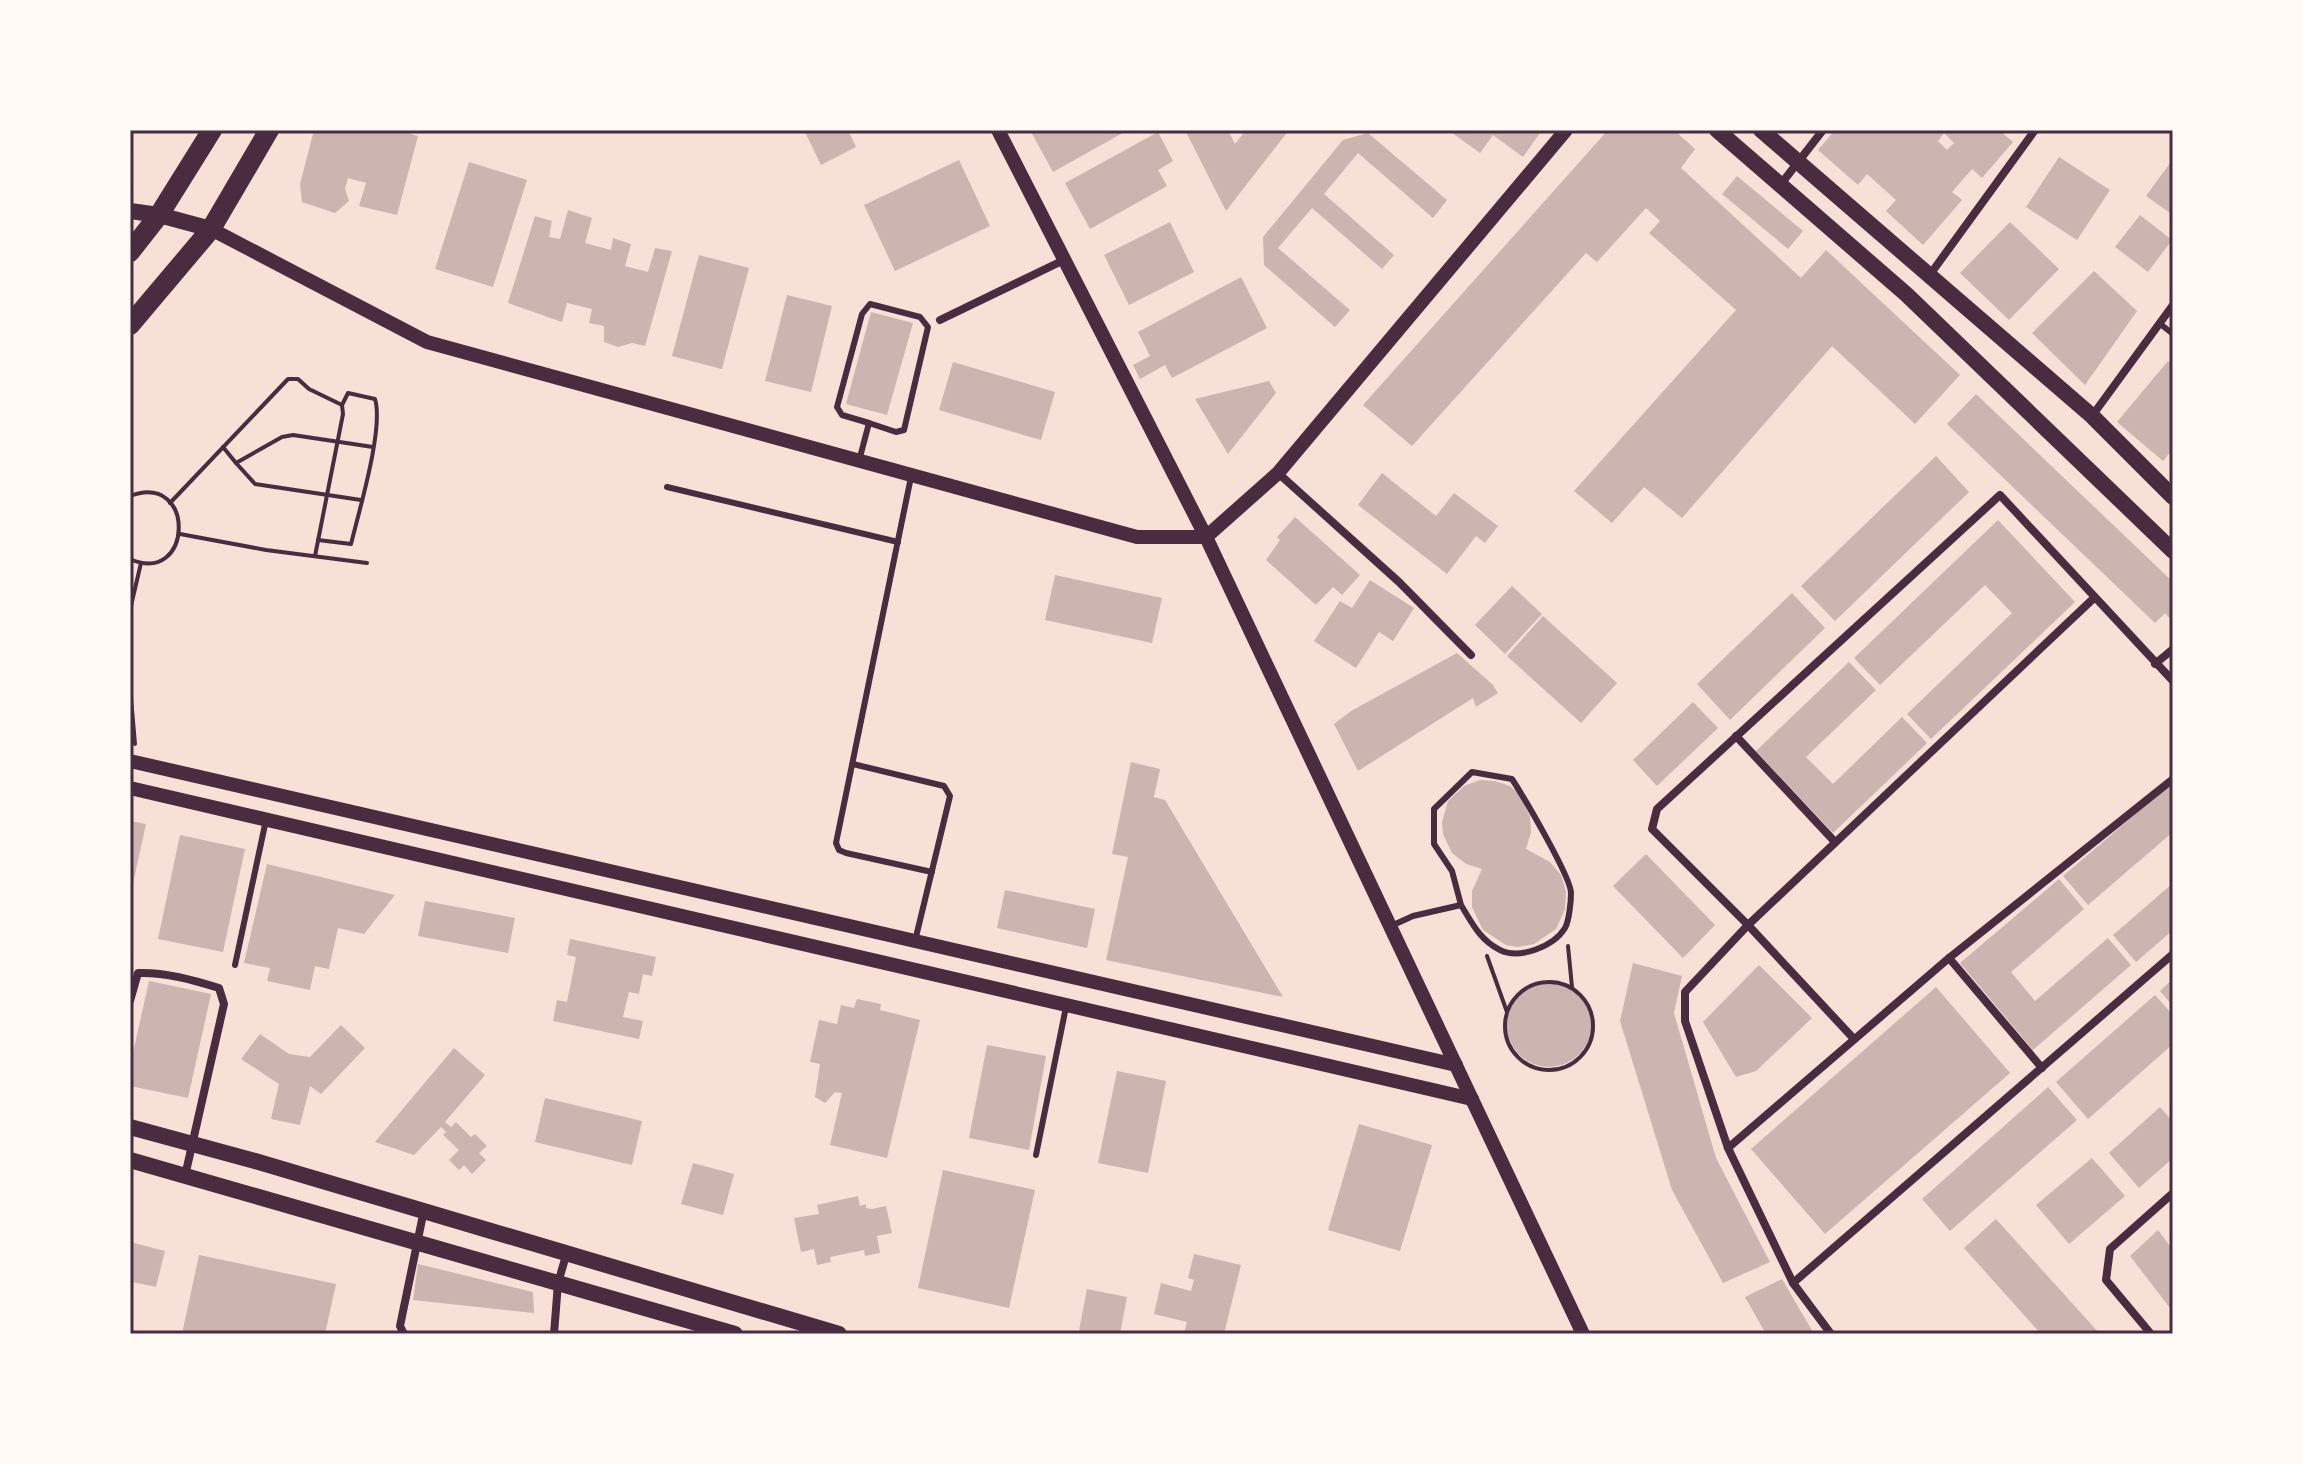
<svg xmlns="http://www.w3.org/2000/svg" width="2303" height="1464" font-family="Merriweather,serif">
	<rect width="100%" height="100%" fill="#f7e1d7"/>
	<path fill="#dcb8b0" d="M1560 1000C1568 1001 1571 1002 1577 1008 1605 1042 1552 1079 1525 1041L1544 1039 1554 1029 1556 1005Z"/>
	<g fill="#ccb4b1" fill-rule="evenodd">
		<path d="M314 130H396L418 136 397 215 359 206 366 183 348 178 345 189 349 201 335 213 302 202 300 184Z"/>
		<path d="M804 130H848L856 147 821 165Z"/>
		<path d="M1030 130H1128L1053 172Z"/>
		<path d="M1185 130H1228L1235 144 1246 130H1289L1226 211Z"/>
		<path d="M1448 130H1542L1523 157 1493 135 1480 153Z"/>
		<path d="M1608 130H1674L1695 149 1681 168 1801 278 1826 250 1960 375 1915 424 1832 346 1682 518 1644 487 1612 523 1574 491 1736 310 1649 233 1660 221 1646 208 1597 262 1586 253 1412 446 1363 405Z"/>
		<path d="M1835 130H1999L2013 142 1982 178 1972 169 1952 192 1962 200 1923 245 1886 211 1896 200 1867 174 1858 185 1818 150ZM1944 133 1954 143 1947 150 1938 141Z"/>
		<path d="M1158 132 1173 161 1158 170 1167 186 1090 229 1065 183Z"/>
		<path d="M1368 133 1447 200 1433 218 1358 153 1324 194 1394 255 1382 269 1312 208 1278 248 1350 310 1335 327 1264 265 1263 237 1343 140Z"/>
		<path d="M2059 157 2110 190 2077 240 2026 207Z"/>
		<path d="M2173 159V215L2146 196Z"/>
		<path d="M959 160 990 226 895 271 864 205Z"/>
		<path d="M469 162 527 180 493 287 435 269Z"/>
		<path d="M1737 176 1803 231 1788 249 1722 194Z"/>
		<path d="M568 210 592 218 585 243 611 250 613 238 631 244 625 266 648 272 655 248 672 251 645 346 632 343 618 347 604 342V326L589 323 592 309 567 303 562 322 508 303 535 216 552 221 549 237 560 239Z"/>
		<path d="M2140 215 2172 240 2148 272 2115 247Z"/>
		<path d="M1170 222 1194 272 1129 305 1104 255Z"/>
		<path d="M2010 222 2059 269 2009 320 1960 273Z"/>
		<path d="M699 255 749 268 722 369 672 356Z"/>
		<path d="M2094 271 2137 311 2085 385 2032 333Z"/>
		<path d="M1241 277 1267 328 1172 378 1165 365 1140 379 1133 365 1150 356 1138 332Z"/>
		<path d="M787 295 832 306 811 392 765 381Z"/>
		<path d="M871 312 913 323 887 415 846 404Z"/>
		<path d="M2168 361 2173 365V449L2163 461 2117 422Z"/>
		<path d="M953 362 1055 392 1041 440 939 410Z"/>
		<path d="M1269 381 1276 393 1228 454 1195 399Z"/>
		<path d="M1976 394 2173 582V622L2165 613 2155 623 1947 424Z"/>
		<path d="M1936 456 1969 492 1835 621 1801 586Z"/>
		<path d="M1382 473 1436 516 1454 493 1498 526 1485 543 1476 536 1447 574 1358 505Z"/>
		<path d="M1295 517 1360 575 1342 595 1333 587 1316 605 1266 560 1280 540 1277 537Z"/>
		<path d="M1998 520 2075 602 1931 739 1907 714 2012 613 1985 585 1880 685 1854 658Z"/>
		<path d="M1055 575 1162 598 1152 643 1045 620Z"/>
		<path d="M1370 580 1414 608 1393 641 1379 632 1356 668 1314 641 1340 601 1352 608Z"/>
		<path d="M1512 586 1542 614 1505 654 1475 625Z"/>
		<path d="M1792 593 1825 628 1730 720 1697 684Z"/>
		<path d="M1543 616 1617 683 1581 723 1507 656Z"/>
		<path d="M1457 653 1493 685 1498 693 1476 707 1473 698 1358 771 1334 724 1351 711Z"/>
		<path d="M1849 662 1876 690 1806 757 1833 784 1902 717 1927 743 1833 833 1756 751Z"/>
		<path d="M1693 702 1718 728 1657 786 1633 760Z"/>
		<path d="M1131 762 1160 769 1154 797 1165 800 1283 997 1106 960 1128 857 1112 854Z"/>
		<path d="M1480 780 1495 781 1510 786 1518 793 1530 816 1531 832 1526 849 1550 862 1561 875 1566 892 1565 909 1556 929 1534 944 1518 947 1506 945 1483 930 1472 907V891L1482 869 1466 864 1452 853 1443 834 1442 822 1448 801 1464 786Z"/>
		<path d="M2173 782V832L2088 905 2063 876Z"/>
		<path d="M130 821 146 824 131 893H130Z"/>
		<path d="M180 835 245 849 223 952 158 939Z"/>
		<path d="M1646 854 1715 925 1683 958 1613 886Z"/>
		<path d="M267 864 395 895 364 934 338 928 329 969 315 966 310 990 267 981 270 968 244 963Z"/>
		<path d="M2059 879 2084 909 2011 972 2035 1001 2108 938 2131 965 2033 1050 1960 963Z"/>
		<path d="M2173 883V930L2136 962 2113 935Z"/>
		<path d="M1005 890 1095 909 1087 948 997 928Z"/>
		<path d="M425 901 515 918 508 953 418 936Z"/>
		<path d="M570 939 656 957 652 976 643 974 639 994 629 992 623 1017 643 1021 639 1039 553 1021 557 1000 567 1002 576 957 567 955Z"/>
		<path d="M1633 963 1682 976 1674 1013 1716 1158 1770 1262 1723 1283 1672 1190 1620 1021Z"/>
		<path d="M1759 965 1812 1018 1756 1071 1736 1077 1703 1022Z"/>
		<path d="M2173 979V1006L2160 991Z"/>
		<path d="M149 981 211 994 188 1098 130 1086V1066Z"/>
		<circle cx="1549" cy="1025" r="42"/>
		<path d="M1936 987 2010 1073 1825 1234 1751 1149Z"/>
		<path d="M2155 995 2173 1015V1044L2088 1119 2056 1082Z"/>
		<path d="M857 999 881 1004 880 1010 920 1020 887 1158 830 1145 842 1093 835 1092 825 1103 815 1097 820 1064 810 1062 819 1020 837 1024 841 1005 854 1008Z"/>
		<path d="M341 1025 365 1048 321 1094 310 1086 300 1125 271 1119 279 1084 241 1059 260 1034 289 1054 310 1057Z"/>
		<path d="M987 1045 1046 1056 1029 1150 969 1138Z"/>
		<path d="M454 1048 485 1075 445 1122 451 1127 456 1122 471 1137 475 1134 487 1146 479 1153 486 1160 472 1174 464 1165 459 1170 449 1160 459 1150 443 1135 446 1132 441 1127 414 1155 375 1142Z"/>
		<path d="M1117 1071 1166 1081 1148 1173 1098 1163Z"/>
		<path d="M2048 1087 2077 1120 1950 1231 1922 1199Z"/>
		<path d="M545 1098 642 1121 632 1165 535 1142Z"/>
		<path d="M2160 1107 2173 1122V1158L2139 1188 2109 1153Z"/>
		<path d="M1359 1124 1432 1145 1400 1251 1328 1230Z"/>
		<path d="M2092 1158 2125 1196 2069 1244 2036 1205Z"/>
		<path d="M693 1163 734 1174 723 1215 681 1204Z"/>
		<path d="M943 1170 1035 1190 1009 1308 918 1288Z"/>
		<path d="M858 1196 860 1206 866 1204V1208L872 1209 886 1206 892 1233 877 1236 880 1253 865 1256 864 1250 830 1257 831 1262 817 1265 814 1249 801 1252 794 1218 819 1214 817 1205Z"/>
		<path d="M1996 1219 2100 1334H2041L1964 1248Z"/>
		<path d="M2158 1230 2173 1250V1306L2170 1308 2130 1256Z"/>
		<path d="M130 1242 165 1251 156 1287 133 1282 130 1289Z"/>
		<path d="M1194 1254 1241 1265 1224 1334H1184L1187 1322 1154 1314 1161 1283 1191 1291 1194 1280 1188 1278Z"/>
		<path d="M199 1255 336 1284 325 1334H182Z"/>
		<path d="M418 1264 533 1292 534 1313 413 1300Z"/>
		<path d="M1782 1279 1814 1334H1766L1745 1297Z"/>
		<path d="M1087 1289 1127 1297 1120 1334 1079 1331Z"/>
	</g>
	<g fill="none" stroke-linecap="round" stroke-linejoin="round">
		<g stroke="#4a2c40" stroke-width="4">
			<path d="M223 447 236 463 282 437 293 435 373 447"/>
			<path d="M236 463 255 484 361 500"/>
			<path d="M130 496C197 471 193 587 130 559"/>
			<path d="M170 503 288 379H298L309 389 342 405 343 414 315 556"/>
			<path d="M180 534 266 550 367 563"/>
			<path d="M318 540 351 544C359 511 384 428 375 399L348 393 342 405"/>
			<path d="M130 610 141 563"/>
			<path d="M130 687 135 744"/>
			<path d="M1568 946 1572 987"/>
			<path d="M1487 956 1507 1012"/>
			<circle cx="1549" cy="1026" r="44"/>
		</g>
		<g stroke="#4a2c40" stroke-width="6">
			<path d="M2159 323 2173 334"/>
			<path d="M859 461 869 423 842 415 837 407 862 314 870 304 920 317 928 327 904 430 896 432 869 423"/>
			<path d="M911 477 836 843 839 850 846 853 932 872"/>
			<path d="M667 487 898 542"/>
			<path d="M853 764 944 786 950 796 915 941"/>
			<path d="M1391 926 1413 916 1461 905C1472 923 1480 940 1500 950 1520 960 1554 946 1565 928 1569 921 1571 902 1571 893 1571 877 1523 796 1512 779L1472 772 1434 809V844L1452 871 1461 905"/>
			<path d="M235 965 266 820"/>
			<path d="M1036 1155 1066 1007"/>
		</g>
		<g stroke="#4a2c40" stroke-width="8">
			<path d="M1781 184 1823 130"/>
			<path d="M1929 276 2035 130"/>
			<path d="M940 320 1064 260"/>
			<path d="M2092 416 2173 305"/>
			<path d="M1278 473 1399 582 1471 655"/>
			<path d="M2155 664 2173 649"/>
			<path d="M1736 736 1835 842"/>
			<path d="M1949 958 2042 1068"/>
			<path d="M130 1001 138 973C165 972 193 980 219 988L224 1004 185 1176"/>
			<path d="M1854 1039 1748 925 1652 829 1657 809 2000 495 2173 681"/>
			<path d="M1728 1148 1949 958 2173 779"/>
			<path d="M1793 1283 2173 954"/>
			<path d="M404 1334 400 1326 424 1210"/>
			<path d="M554 1334 558 1283 567 1252"/>
			<path d="M1831 1334 1793 1283 1728 1148 1685 1021V992L1748 925 2094 598"/>
			<path d="M2151 1334 2106 1280 2110 1249 2173 1193"/>
		</g>
		<g stroke="#4a2c40" stroke-width="14">
			<path d="M998 130 1206 537 1583 1334"/>
			<path d="M211 229 427 342 1137 537H1206"/>
			<path d="M1206 537 1278 473 1566 130"/>
			<path d="M130 761 1456 1065"/>
			<path d="M130 788 1472 1099"/>
		</g>
		<g stroke="#4a2c40" stroke-width="16">
			<path d="M1717 130 1906 294 2173 551"/>
			<path d="M1761 130 2092 416 2173 497"/>
			<path d="M130 211 159 215 211 229"/>
			<path d="M130 1127 255 1161 839 1334"/>
			<path d="M130 1160 735 1334"/>
		</g>
		<g stroke="#4a2c40" stroke-width="20">
			<path d="M130 252 159 215 212 130"/>
			<path d="M130 325 211 229 269 130"/>
		</g>
	</g>
	<rect width="2303" height="1464" fill="none" stroke="#fffaf5" stroke-width="264"/>
	<rect x="132" y="132" width="2039" height="1200" fill="none" stroke="#4a2c40" stroke-width="3"/>
</svg>
